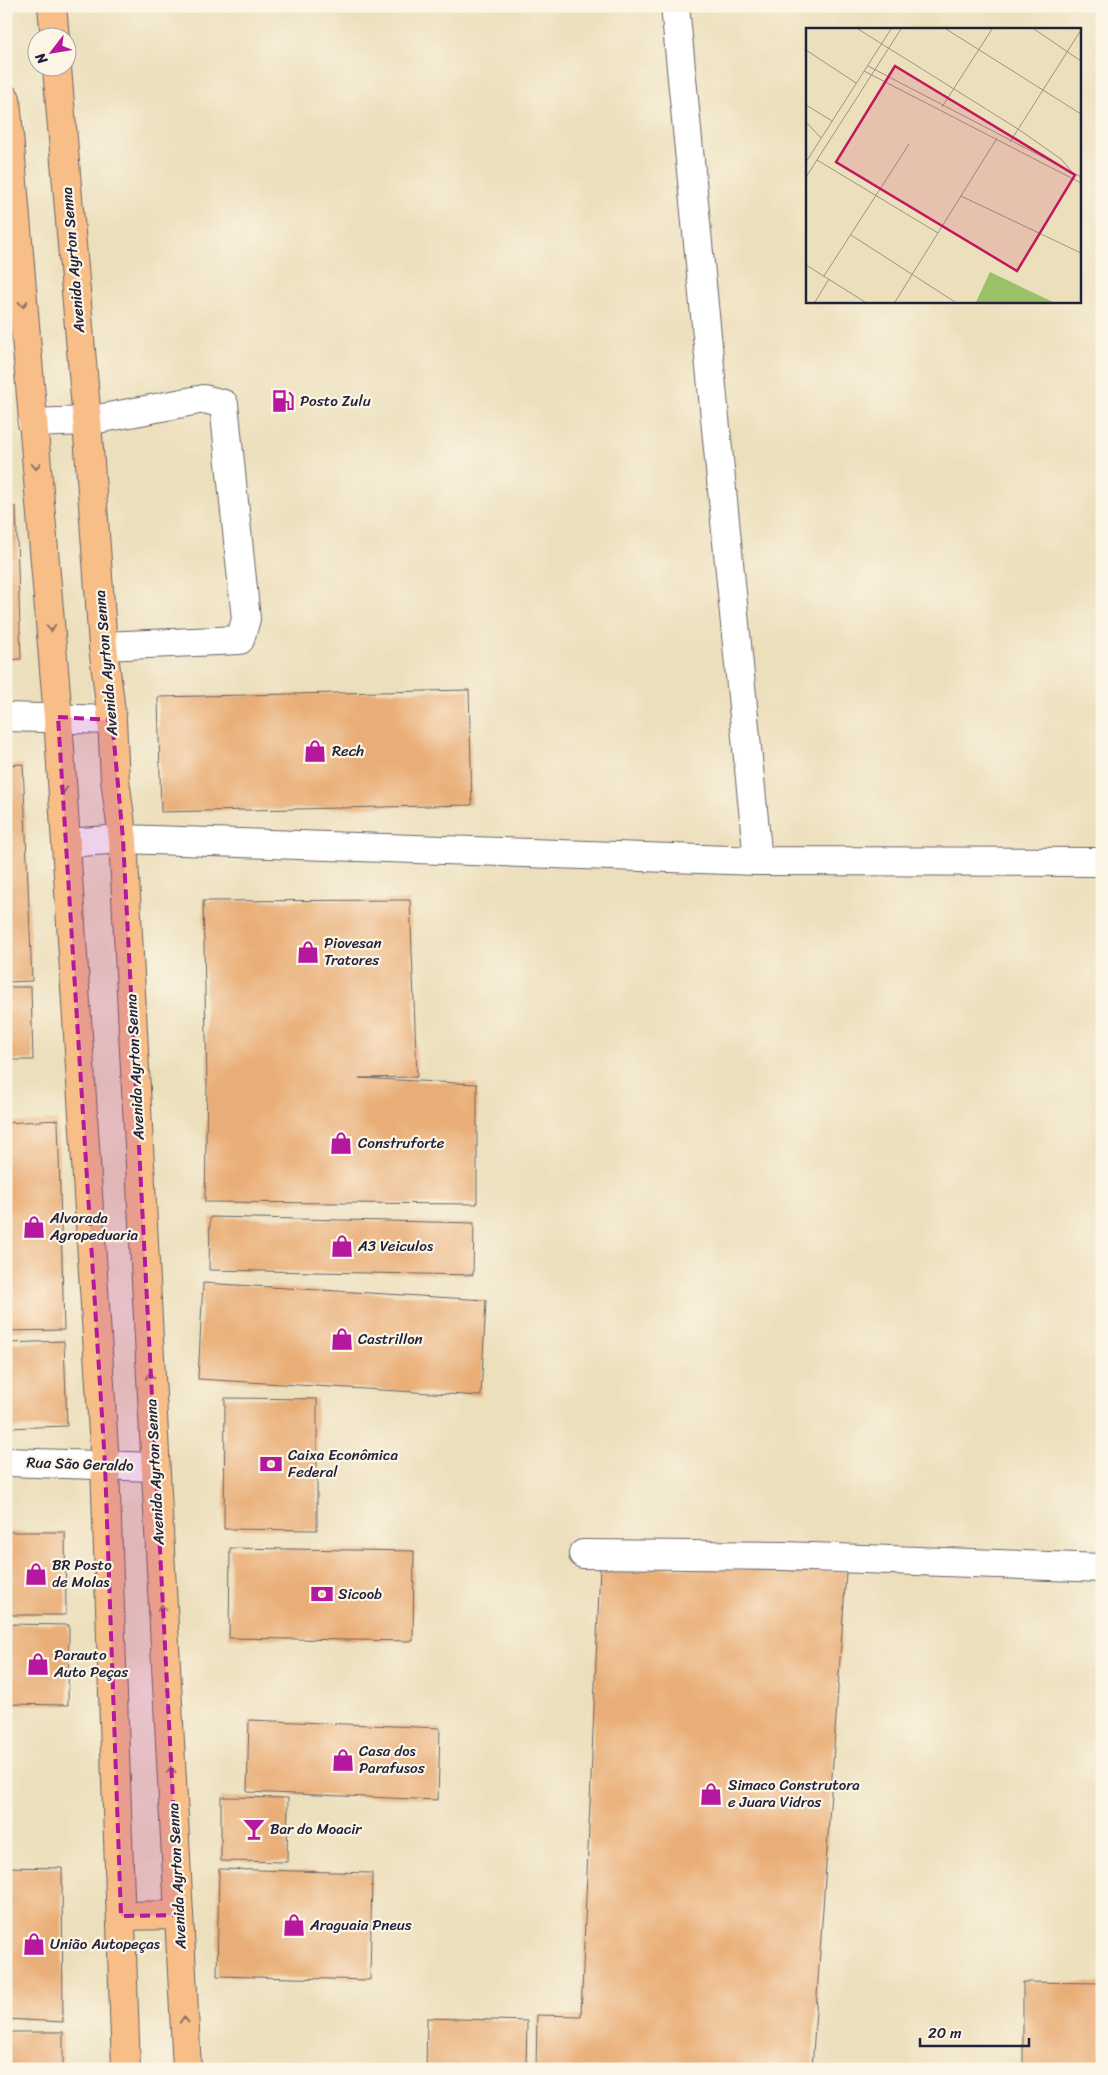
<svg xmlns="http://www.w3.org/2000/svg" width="1108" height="2075" font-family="Sriracha,sans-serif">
	<rect width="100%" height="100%" fill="#fcf5e5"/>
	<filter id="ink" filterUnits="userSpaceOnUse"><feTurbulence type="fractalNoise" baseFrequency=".02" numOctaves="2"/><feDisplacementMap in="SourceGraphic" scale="10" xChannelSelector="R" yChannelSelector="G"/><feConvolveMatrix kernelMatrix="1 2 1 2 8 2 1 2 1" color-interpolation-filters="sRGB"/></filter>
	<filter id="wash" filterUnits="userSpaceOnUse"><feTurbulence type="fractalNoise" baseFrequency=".0096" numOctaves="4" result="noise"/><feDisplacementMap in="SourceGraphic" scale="20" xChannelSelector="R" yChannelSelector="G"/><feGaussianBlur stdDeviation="1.12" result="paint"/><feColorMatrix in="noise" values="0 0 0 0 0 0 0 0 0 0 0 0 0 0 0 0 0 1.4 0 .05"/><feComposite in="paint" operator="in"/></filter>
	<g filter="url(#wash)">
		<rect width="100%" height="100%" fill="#ecdfbc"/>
		<g id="blocks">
			<g fill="#e9ae77">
				<path d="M6 507H16L21 659 6 660Z"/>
				<path d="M469 690 472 805 161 812 158 697Z"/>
				<path d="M23 764 32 981 6 982V765Z"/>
				<path d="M410 900 417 1077 359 1078 477 1084V1204L205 1202 207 1081 203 901Z"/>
				<path d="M6 987H31L33 1060H6Z"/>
				<path d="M58 1120 64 1330 6 1331V1123Z"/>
				<path d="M210 1217 474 1223 473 1275 209 1270Z"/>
				<path d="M203 1283 486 1300 481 1396 198 1379Z"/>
				<path d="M64 1341 67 1426 6 1428V1343Z"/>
				<path d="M225 1398 317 1399V1530L224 1529Z"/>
				<path d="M6 1532H65L66 1615H6Z"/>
				<path d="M230 1548 414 1551 413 1641 229 1638Z"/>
				<path d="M600 1566 846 1572 812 2069H536L537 2015 581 2016Z"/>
				<path d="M6 1624 69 1625 68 1705 6 1704Z"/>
				<path d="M249 1720 440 1728 438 1800 247 1792Z"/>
				<path d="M221 1797 288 1798 287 1862 221 1861Z"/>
				<path d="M6 1867 62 1868 63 2022 6 2019Z"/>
				<path d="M219 1869 372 1873 370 1980 217 1976Z"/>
				<path d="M1023 1982 1102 1983V2069H1023Z"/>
				<path d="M427 2018 527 2021 526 2069H426Z"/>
				<rect x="6" y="2032" width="57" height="37"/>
			</g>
		</g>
	</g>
	<g filter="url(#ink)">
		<use href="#blocks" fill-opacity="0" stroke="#696468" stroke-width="1"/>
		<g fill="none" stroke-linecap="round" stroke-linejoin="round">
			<defs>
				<g id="minor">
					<path d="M675 6 758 861"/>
					<path d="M32 423 87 421 204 399 224 404 246 619 240 640 103 646"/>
					<path d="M6 717 112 720"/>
					<path d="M66 843 123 839 758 861 1102 862"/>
					<path d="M6 1462 155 1467"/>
					<path d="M583 1554 784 1556 1102 1568"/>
				</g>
				<g id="major">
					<path d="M52 6 55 38"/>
					<path d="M57 68 87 421 103 646 112 720 115 780 123 839 187 2069"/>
					<path d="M6 99 58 717 105 1464 126 2069"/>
					<path d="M121 1916 179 1915"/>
				</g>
			</defs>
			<use href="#minor" stroke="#696468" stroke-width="30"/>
			<use href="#major" stroke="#696468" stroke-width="30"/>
			<use href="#minor" stroke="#fff" stroke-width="28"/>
			<use href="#major" stroke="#f7be88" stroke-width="28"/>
		</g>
		<defs><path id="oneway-chevron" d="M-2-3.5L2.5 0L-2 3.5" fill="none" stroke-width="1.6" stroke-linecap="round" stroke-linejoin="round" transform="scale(1.25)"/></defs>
		<g stroke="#8c7062">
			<use href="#oneway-chevron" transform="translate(23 304) rotate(85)"/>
			<use href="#oneway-chevron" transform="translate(36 466) rotate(85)"/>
			<use href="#oneway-chevron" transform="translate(51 628) rotate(85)"/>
			<use href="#oneway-chevron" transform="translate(63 790) rotate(86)"/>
			<use href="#oneway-chevron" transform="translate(150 1376) rotate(-93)"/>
			<use href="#oneway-chevron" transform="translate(162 1608) rotate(-93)"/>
			<use href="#oneway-chevron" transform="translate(171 1770) rotate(-93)"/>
			<use href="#oneway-chevron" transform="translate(184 2020) rotate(-93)"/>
		</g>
	</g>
	<path fill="#b5179e" fill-opacity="0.2" stroke="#b5179e" stroke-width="4" stroke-dasharray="10 6" stroke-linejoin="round" d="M58 717 112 720 123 839 179 1915 121 1916 105 1464Z"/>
	<defs>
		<symbol id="fuel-bare" viewBox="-9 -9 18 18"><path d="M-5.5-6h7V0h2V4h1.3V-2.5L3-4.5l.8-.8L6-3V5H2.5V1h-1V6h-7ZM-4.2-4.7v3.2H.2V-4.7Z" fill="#b5179e" stroke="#fcf5e5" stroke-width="2.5" paint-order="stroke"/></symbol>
		<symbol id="shop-bare" viewBox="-9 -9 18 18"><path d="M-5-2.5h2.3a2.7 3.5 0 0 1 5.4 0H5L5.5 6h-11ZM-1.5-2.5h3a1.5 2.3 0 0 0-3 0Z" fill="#b5179e" stroke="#fcf5e5" stroke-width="2.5" paint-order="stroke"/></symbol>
		<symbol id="bank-bare" viewBox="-9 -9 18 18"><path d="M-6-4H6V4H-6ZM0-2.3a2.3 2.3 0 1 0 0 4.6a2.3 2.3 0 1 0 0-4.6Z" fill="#b5179e" stroke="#fcf5e5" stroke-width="2.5" paint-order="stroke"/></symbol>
		<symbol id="bar-bare" viewBox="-9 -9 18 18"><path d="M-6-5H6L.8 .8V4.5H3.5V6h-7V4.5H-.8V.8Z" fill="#b5179e" stroke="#fcf5e5" stroke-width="2.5" paint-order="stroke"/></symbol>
	</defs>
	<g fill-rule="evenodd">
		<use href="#fuel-bare" x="267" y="385" width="32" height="32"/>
		<use href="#shop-bare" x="299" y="735" width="32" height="32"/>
		<use href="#shop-bare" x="292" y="936" width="32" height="32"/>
		<use href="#shop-bare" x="325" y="1127" width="32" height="32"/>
		<use href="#shop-bare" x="18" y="1211" width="32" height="32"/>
		<use href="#shop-bare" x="326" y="1230" width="32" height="32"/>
		<use href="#shop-bare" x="326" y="1323" width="32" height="32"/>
		<use href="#bank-bare" x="255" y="1448" width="32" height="32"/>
		<use href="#shop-bare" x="20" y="1558" width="32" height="32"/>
		<use href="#bank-bare" x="306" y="1578" width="32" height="32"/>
		<use href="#shop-bare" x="22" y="1648" width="32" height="32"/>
		<use href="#shop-bare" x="327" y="1744" width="32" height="32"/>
		<use href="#shop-bare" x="695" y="1778" width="32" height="32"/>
		<use href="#bar-bare" x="238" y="1813" width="32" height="32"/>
		<use href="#shop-bare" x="278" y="1909" width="32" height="32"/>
		<use href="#shop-bare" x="18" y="1928" width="32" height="32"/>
	</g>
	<g text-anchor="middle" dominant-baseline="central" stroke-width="4.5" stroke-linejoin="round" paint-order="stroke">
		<g font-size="15" fill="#22223b" stroke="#fcf5e5">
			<text transform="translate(73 260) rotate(-95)">Avenida Ayrton Senna</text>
			<text transform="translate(106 663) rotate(-95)">Avenida Ayrton Senna</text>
			<text transform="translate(135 1067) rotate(-93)">Avenida Ayrton Senna</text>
			<text transform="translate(80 1464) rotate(2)">Rua São Geraldo</text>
			<text transform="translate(155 1472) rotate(-93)">Avenida Ayrton Senna</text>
			<text transform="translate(177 1876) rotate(-93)">Avenida Ayrton Senna</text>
		</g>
		<g font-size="15" fill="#22223b" stroke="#fcf5e5" text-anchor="start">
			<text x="300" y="401">Posto Zulu</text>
			<text x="332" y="751">Rech</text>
			<text x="324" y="943">Piovesan<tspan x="324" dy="17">Tratores</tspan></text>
			<text x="358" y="1143">Construforte</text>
			<text x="50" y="1218">Alvorada<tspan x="50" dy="17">Agropeduaria</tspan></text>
			<text x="358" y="1246">A3 Veiculos</text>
			<text x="358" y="1339">Castrillon</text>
			<text x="288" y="1455">Caixa Econômica<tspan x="288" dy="17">Federal</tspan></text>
			<text x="52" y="1565">BR Posto<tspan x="52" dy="17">de Molas</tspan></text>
			<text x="338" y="1594">Sicoob</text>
			<text x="54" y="1655">Parauto<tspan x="54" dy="17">Auto Peças</tspan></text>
			<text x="359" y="1751">Casa dos<tspan x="359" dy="17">Parafusos</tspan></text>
			<text x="728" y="1785">Simaco Construtora<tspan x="728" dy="17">e Juara Vidros</tspan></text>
			<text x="270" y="1829">Bar do Moacir</text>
			<text x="310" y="1925">Araguaia Pneus</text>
			<text x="50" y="1944">União Autopeças</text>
		</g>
	</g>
	<g transform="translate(806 28)">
		<rect width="275" height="275" fill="#ecdfbc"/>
		<path d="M184 244 247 274H170Z" fill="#9bc06a"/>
		<path fill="none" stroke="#9b9388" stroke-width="1" d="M52 1 212 101 255 131 266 144M140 1 275 86M228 1 275 33M0 22 50 55M62 38 275 149M58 43 275 155M0 77 26 93M136 79 186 1M0 94 15 110M204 114 275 2M11 132 132 205M0 134 85 1M0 149 95 1M155 168 275 225M45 207 149 274M0 237 59 274M18 248 103 116M9 274 23 251M89 274 191 110"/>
		<path fill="#c2185b" fill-opacity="0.15" stroke="#c2185b" stroke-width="2.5" d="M89 38 269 147 211 243 30 134Z"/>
		<rect width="275" height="275" fill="none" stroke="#22223b" stroke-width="2.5"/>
	</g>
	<rect width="1108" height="2075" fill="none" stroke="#fcf5e5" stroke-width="25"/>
	<g transform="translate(52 52) rotate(239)"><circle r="24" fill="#fcf5e5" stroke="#a5a1a1"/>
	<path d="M0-4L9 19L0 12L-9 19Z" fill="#b5179e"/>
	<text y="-8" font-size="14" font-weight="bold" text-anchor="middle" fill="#22223b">N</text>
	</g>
	<path d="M920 2038v8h109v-8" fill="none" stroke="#22223b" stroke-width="2.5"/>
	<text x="928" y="2038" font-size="15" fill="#22223b" stroke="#fcf5e5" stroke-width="4" paint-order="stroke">20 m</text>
</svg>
